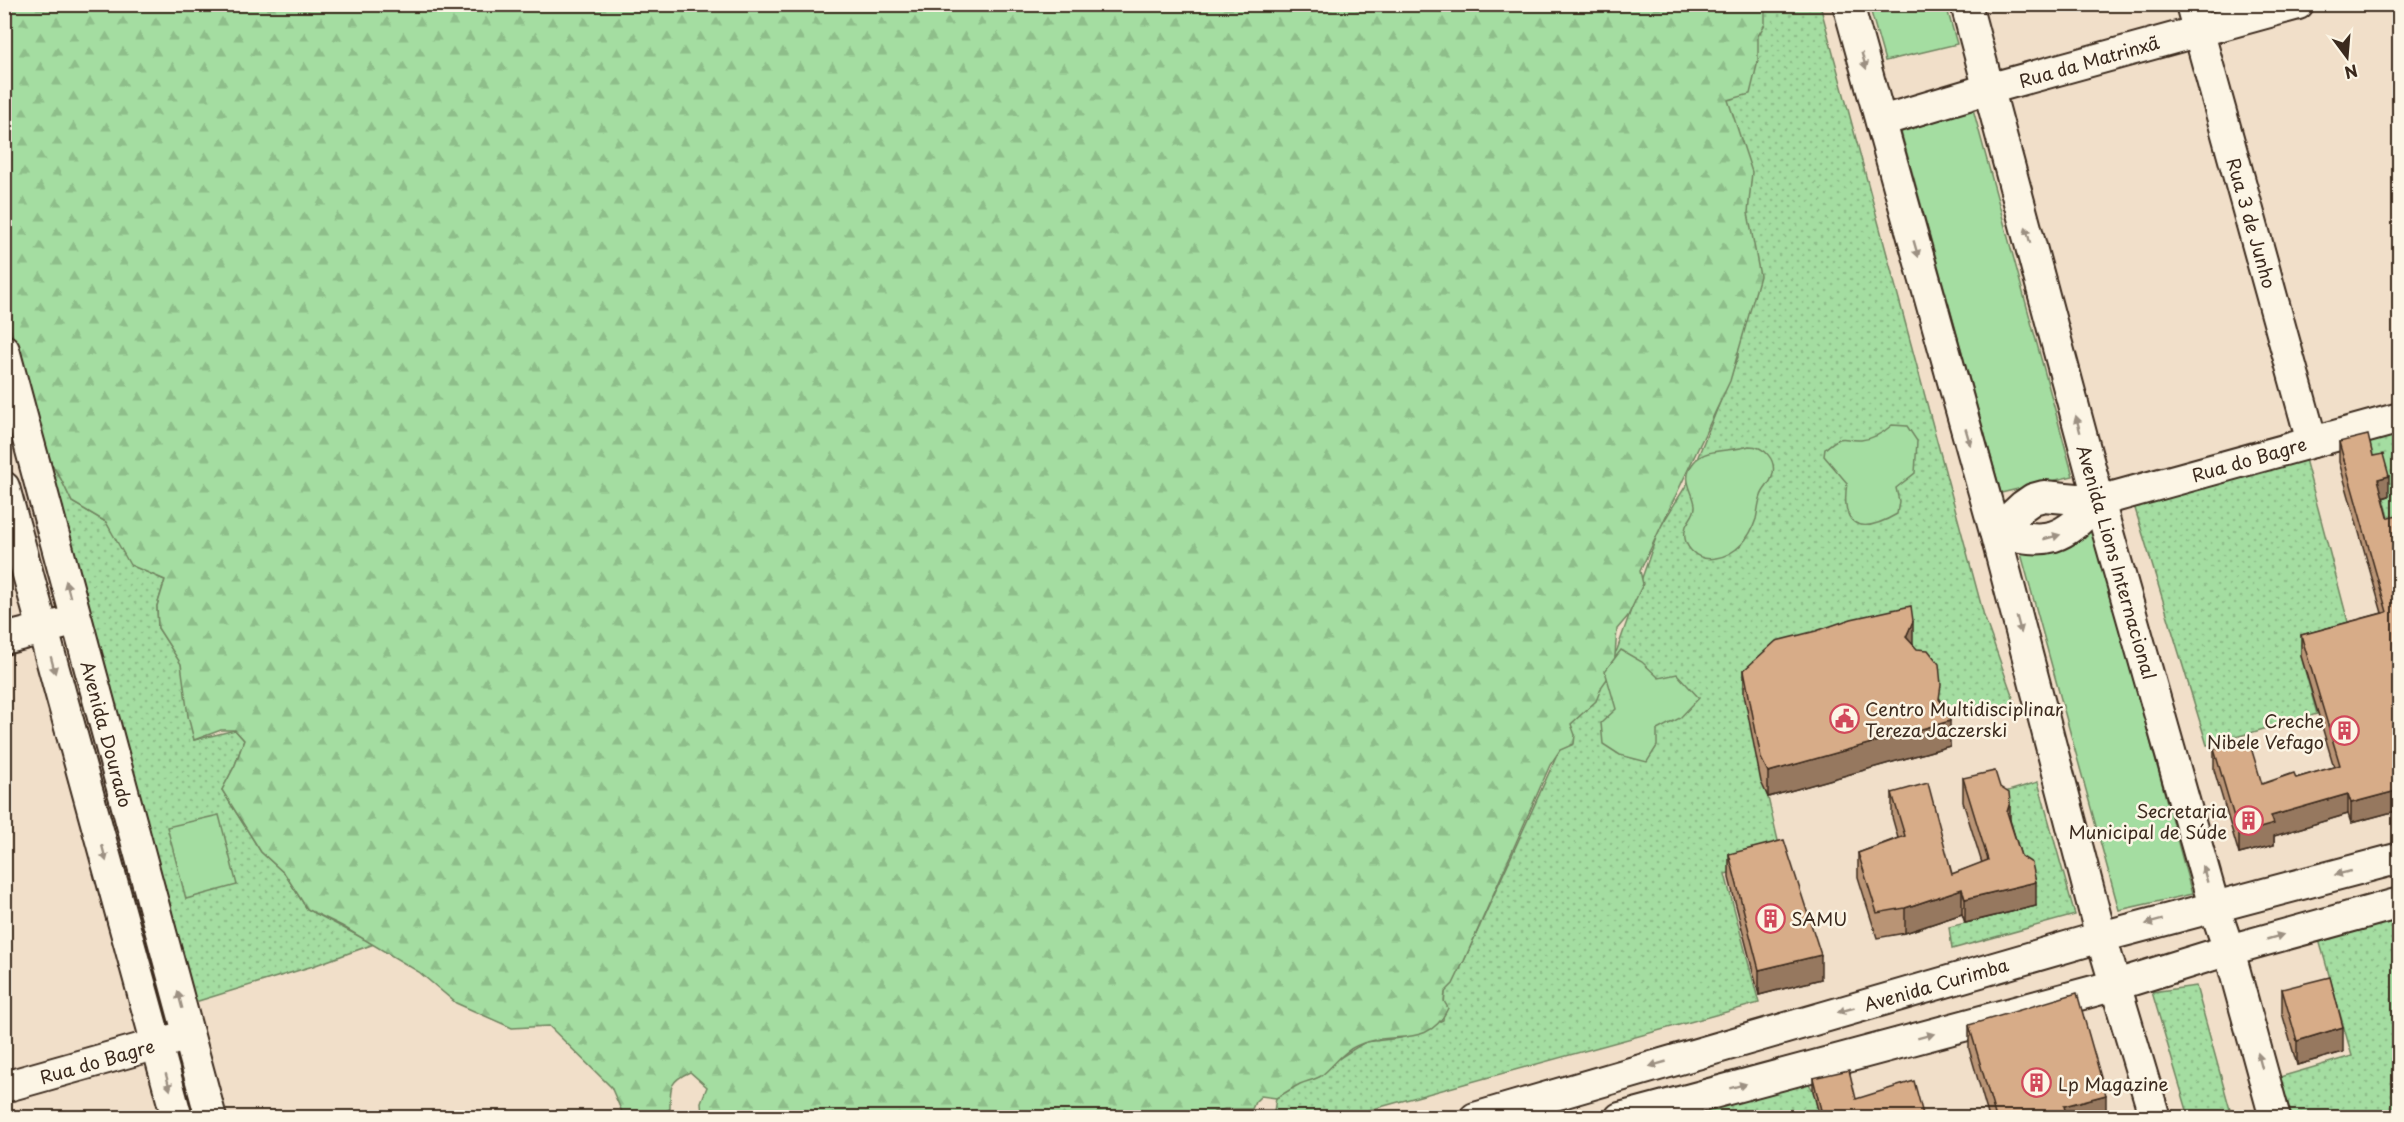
<svg xmlns="http://www.w3.org/2000/svg" width="2404" height="1122" font-family="'Playpen Sans',sans-serif">
	<defs>
		<pattern id="grass-dots" width="8" height="8" patternUnits="userSpaceOnUse" patternTransform="scale(1.5)"><rect width="8" height="8" fill="#a4dda1"/><path d="M2 2h.1M6 6h.1" fill="none" stroke="#8ebe8a" stroke-width="1.8" stroke-linecap="round"/></pattern>
		<pattern id="forest-firs" width="22" height="20" patternUnits="userSpaceOnUse" patternTransform="scale(1.5)"><rect width="22" height="20" fill="#a4dda1"/><path d="M5 1l3.5 6h-7zM16 11l3.5 6h-7z" fill="#8ebe8a"/></pattern>
	</defs>
	<rect width="100%" height="100%" fill="#f1dfc9"/>
	<filter id="ink" filterUnits="userSpaceOnUse"><feTurbulence type="fractalNoise" baseFrequency=".0167" numOctaves="2"/><feDisplacementMap in="SourceGraphic" scale="12" xChannelSelector="R" yChannelSelector="G"/><feConvolveMatrix kernelMatrix="1 2 1 2 8 2 1 2 1" color-interpolation-filters="sRGB"/></filter>
	<g filter="url(#ink)">
		<g fill="url(#grass-dots)" stroke="#708460" stroke-width="1.5">
			<path d="M1756 5H1820L1984 616 2016 706 1971 708 1939 723 1744 694 1782 858 1725 874 1759 1003 1344 1117 1273 1118 1276 1098 1365 1042 1401 1038 1443 1020 1445 992 1464 961 1571 724 1617 650 1659 529 1687 484 1738 357 1728 99Z"/>
			<path d="M2399 432V553L2368 441Z"/>
			<path d="M47 457 61 479 72 502 106 522 135 567 165 580 157 606 158 628 181 663 194 740 235 730 244 740 235 765 222 790 261 852 285 874 307 909 374 944 313 966 195 1002Z"/>
			<path d="M2305 459 2353 641 2301 656 2317 714 2207 745 2133 502Z"/>
			<path d="M2038 782 2075 915 1952 949 1949 927 2035 906 2021 880 1995 795Z"/>
			<path d="M2399 912V1117H2292L2280 1077 2352 1056 2318 936Z"/>
			<path d="M2196 986 2232 1117H2189L2152 992Z"/>
			<path d="M1807 1080 1813 1091 1820 1117 1664 1118Z"/>
		</g>
		<path fill="url(#forest-firs)" stroke="#708460" stroke-width="1.5" d="M4 5H1765V24L1758 36V61L1750 94 1728 100 1752 172 1748 213 1760 276 1730 381 1640 571 1643 584 1628 616 1617 629 1614 669 1602 686 1596 701 1571 724 1575 735 1574 744 1560 750 1550 765 1464 961 1453 984 1445 992 1444 1001 1448 1008C1429 1051 1390 1029 1356 1046 1342 1052 1333 1067 1321 1076 1314 1080 1307 1081 1300 1084 1292 1088 1284 1094 1276 1098L1261 1096 1255 1102 1252 1109H1225L1214 1112 1211 1117H706L702 1116 701 1102 707 1087 690 1072C669 1081 670 1088 670 1109L653 1117H629L622 1112 611 1087 549 1026 512 1028 456 1003 419 972 342 926 307 909 285 874 261 852 222 790 235 765 244 740 235 730H221L194 740 188 716 181 664 158 628 157 606 165 580 130 565 106 522 72 502 61 479 47 456 9 324 4 276Z"/>
		<g fill="#a4dda1" stroke="#708460" stroke-width="1.5">
			<path d="M1869 5H1946L1957 44 1885 61Z"/>
			<path d="M1973 109 2073 476 2001 493 1901 132Z"/>
			<path d="M1892 425 1907 426 1917 441 1915 473 1896 488 1899 501 1897 514C1861 535 1840 528 1847 483L1824 456 1825 449C1844 432 1842 441 1861 440 1874 439 1883 433 1892 425Z"/>
			<path d="M1749 446C1764 446 1778 460 1772 477 1770 484 1763 489 1761 496 1758 504 1758 511 1756 519 1750 538 1736 555 1716 558 1697 562 1680 546 1686 526 1689 519 1696 513 1695 505 1693 490 1680 479 1694 462 1706 447 1732 452 1749 446Z"/>
			<path d="M2092 527 2192 894 2119 910 2020 550Z"/>
			<path d="M1621 650 1642 662 1659 678 1677 674 1699 698 1680 718 1657 730V746L1647 762 1620 755 1603 744 1601 723 1616 709 1605 671Z"/>
			<path d="M219 815 237 885 186 899 167 827Z"/>
		</g>
		<g fill="none" stroke-linecap="round" stroke-linejoin="round">
			<defs>
				<g id="minor">
					<path d="M1848 4 1995 532 2101 937 2155 1118"/>
					<path d="M1966 4 2099 501 2214 906 2229 950 2275 1118"/>
					<path d="M2191 4 2312 442"/>
					<path d="M1881 121 1988 89 2298 4"/>
					<path d="M4 350 211 1118"/>
					<path d="M4 487 177 1118"/>
					<path d="M2099 501C2059 542 2051 544 1995 532L2023 506 2033 499 2044 496 2099 501 2400 418"/>
					<path d="M4 639 62 624"/>
					<path d="M4 1087 175 1039"/>
					<path d="M1475 1118 2101 937 2400 858"/>
					<path d="M1620 1118 2116 985 2229 950 2400 903"/>
				</g>
			</defs>
			<use href="#minor" stroke="#3b2a1e" stroke-width="34"/>
			<use href="#minor" stroke="#fcf5e5" stroke-width="30"/>
		</g>
		<g fill="#b99475" stroke="#3b2a1e" stroke-width="1.5">
			<path d="M2339 442 2373 456 2389 496 2383 498 2388 517 2400 523V810L2351 823 2348 814 2274 836V845L2239 854 2214 770V749L2262 784 2296 778 2334 767 2301 656V635L2382 613 2339 462Z"/>
			<path d="M1913 644 1941 701 1950 746 1768 797 1761 782 1744 694V670Z"/>
			<path d="M1963 778 2010 820 2036 906 1965 923 1962 914 1905 933 1877 938 1858 877V853L1898 838 1892 817V793L1952 874 1982 863 1963 802Z"/>
			<path d="M1729 854 1821 979 1759 995 1729 878Z"/>
			<path d="M2282 989 2343 1052 2297 1065 2282 1013Z"/>
			<path d="M1969 1025 2106 1118H1989L1969 1049Z"/>
			<path d="M1813 1078 1856 1099 1924 1118H1820L1813 1091Z"/>
		</g>
		<g fill="#96785f" stroke="#3b2a1e" stroke-width="1.5">
			<path d="M2389 476V496L2378 499V479Z"/>
			<path d="M2400 534V554L2394 535Z"/>
			<path d="M1913 621V646L1906 637Z"/>
			<path d="M1950 721V746L1768 797V772Z"/>
			<path d="M2400 790V810L2351 823V803Z"/>
			<path d="M2348 794V814L2274 836V845L2239 854V834L2271 816Z"/>
			<path d="M2010 802V827L2007 812Z"/>
			<path d="M2036 882V906L1965 923V899Z"/>
			<path d="M1962 889V914L1905 933V908Z"/>
			<path d="M1821 955V979L1759 995V970Z"/>
			<path d="M2343 1027V1052L2297 1065V1041Z"/>
			<path d="M2106 1095V1118H2064V1106Z"/>
		</g>
		<g fill="#d7ac88" stroke="#3b2a1e" stroke-width="1.5">
			<path d="M2368 435 2373 456 2383 454 2389 476 2378 479 2388 517 2397 515 2400 523V534L2394 535 2400 553V790L2351 803 2348 794 2271 816 2274 824 2239 834 2214 749 2249 741 2262 784 2294 773 2296 778 2340 765 2301 635 2387 612 2339 442Z"/>
			<path d="M1911 606 1913 621 1906 637 1917 649 1928 650 1939 664 1941 685 1939 699 1946 709 1950 721 1768 772 1761 758 1744 670 1776 641 1816 631 1851 619Z"/>
			<path d="M1995 771 2000 787 2009 793 2010 802 2007 812 2021 856 2032 863 2036 882 1965 899 1962 889 1905 908 1877 913 1858 853 1905 836 1892 793 1928 783 1952 874 1988 860 1963 778Z"/>
			<path d="M1784 840 1821 955 1759 970 1729 854Z"/>
			<path d="M2330 977 2343 1027 2297 1041 2282 989Z"/>
			<path d="M2077 993 2106 1095 2064 1106 2067 1118H1996L1969 1025Z"/>
			<path d="M1849 1070 1856 1099 1914 1081 1924 1118H1823L1813 1078Z"/>
		</g>
		<defs><path id="oneway-solid" d="M-6-.8H1V-3.2L6.5 0L1 3.2V.8H-6Z" transform="scale(1.5)"/></defs>
		<g fill="#9c9082">
			<use href="#oneway-solid" transform="translate(1864 61) rotate(74)"/>
			<use href="#oneway-solid" transform="translate(2028 235) rotate(-105)"/>
			<use href="#oneway-solid" transform="translate(1916 249) rotate(74)"/>
			<use href="#oneway-solid" transform="translate(2078 424) rotate(-105)"/>
			<use href="#oneway-solid" transform="translate(1968 437) rotate(74)"/>
			<use href="#oneway-solid" transform="translate(2052 537) rotate(-15)"/>
			<use href="#oneway-solid" transform="translate(68 589) rotate(-105)"/>
			<use href="#oneway-solid" transform="translate(2019 625) rotate(75)"/>
			<use href="#oneway-solid" transform="translate(53 665) rotate(75)"/>
			<use href="#oneway-solid" transform="translate(104 853) rotate(75)"/>
			<use href="#oneway-solid" transform="translate(2343 873) rotate(166)"/>
			<use href="#oneway-solid" transform="translate(2205 874) rotate(-106)"/>
			<use href="#oneway-solid" transform="translate(2154 922) rotate(165)"/>
			<use href="#oneway-solid" transform="translate(2275 937) rotate(-16)"/>
			<use href="#oneway-solid" transform="translate(180 1000) rotate(-105)"/>
			<use href="#oneway-solid" transform="translate(1846 1010) rotate(164)"/>
			<use href="#oneway-solid" transform="translate(1926 1036) rotate(-15)"/>
			<use href="#oneway-solid" transform="translate(2260 1061) rotate(-105)"/>
			<use href="#oneway-solid" transform="translate(1658 1064) rotate(164)"/>
			<use href="#oneway-solid" transform="translate(168 1082) rotate(75)"/>
			<use href="#oneway-solid" transform="translate(1738 1086) rotate(-15)"/>
		</g>
	</g>
	<defs>
		<symbol id="civic-ring" viewBox="-11 -11 22 22"><circle r="9.5" fill="#fcf5e5" stroke="#d1495b" stroke-width="1.5"/><path d="M-.6-6.5H3V-4.5H.6V-3L4-1V1h2V6H-6V1h2V-1L-.6-3ZM-1.2 2.5V6h2.4V2.5Z" fill="#d1495b"/></symbol>
		<symbol id="building-ring" viewBox="-11 -11 22 22"><circle r="9.5" fill="#fcf5e5" stroke="#d1495b" stroke-width="1.5"/><path d="M-4-6H4V6H1V3H-1V6H-4ZM-2.5-4.3h1.7v1.8h-1.7ZM.8-4.3h1.7v1.8H.8ZM-2.5-1h1.7V.8h-1.7ZM.8-1h1.7V.8H.8Z" fill="#d1495b"/></symbol>
	</defs>
	<g fill-rule="evenodd">
		<use href="#civic-ring" x="1828" y="702" width="33" height="33"/>
		<use href="#building-ring" x="2328" y="714" width="33" height="33"/>
		<use href="#building-ring" x="2232" y="804" width="33" height="33"/>
		<use href="#building-ring" x="1754" y="902" width="33" height="33"/>
		<use href="#building-ring" x="2020" y="1066" width="33" height="33"/>
	</g>
	<g text-anchor="middle" dominant-baseline="central" stroke-width="5" stroke-linejoin="round" paint-order="stroke">
		<g font-size="18" fill="#3b2a1e" stroke="#fcf5e5">
			<text transform="translate(2089 61) rotate(-16)">Rua da Matrinxã</text>
			<text transform="translate(2252 223) rotate(74)">Rua 3 de Junho</text>
			<text transform="translate(2249 459) rotate(-16)">Rua do Bagre</text>
			<text transform="translate(2117 562) rotate(74)">Avenida Lions Internacional</text>
			<text transform="translate(107 734) rotate(75)">Avenida Dourado</text>
			<text transform="translate(1936 984) rotate(-16)">Avenida Curimba</text>
			<text transform="translate(97 1061) rotate(-16)">Rua do Bagre</text>
		</g>
		<g font-size="18" fill="#3b2a1e" stroke="#fcf5e5" text-anchor="start">
			<text x="1865" y="708">Centro Multidisciplinar<tspan x="1865" dy="21">Tereza Jaczerski</tspan></text>
			<text x="2324" y="720" text-anchor="end">Creche<tspan x="2324" dy="21">Nibele Vefago</tspan></text>
			<text x="2227" y="810" text-anchor="end">Secretaria<tspan x="2227" dy="21">Municipal de Súde</tspan></text>
			<text x="1791" y="918">SAMU</text>
			<text x="2058" y="1083">Lp Magazine</text>
		</g>
	</g>
	<rect width="2404" height="1122" fill="none" stroke="#fcf5e5" stroke-width="24"/>
	<rect x="12" y="12" width="2380" height="1098" fill="none" stroke="#3b2a1e" stroke-width="2" filter="url(#ink)"/>
	<g transform="translate(2347 57) rotate(164)" stroke="#fcf5e5" stroke-width="4.5" paint-order="stroke">
	<path d="M0-4.5L10 22L0 15L-10 22Z" fill="#3b2a1e"/>
	<text y="-9" font-size="16" font-weight="bold" text-anchor="middle" fill="#3b2a1e">N</text>
	</g>
</svg>
